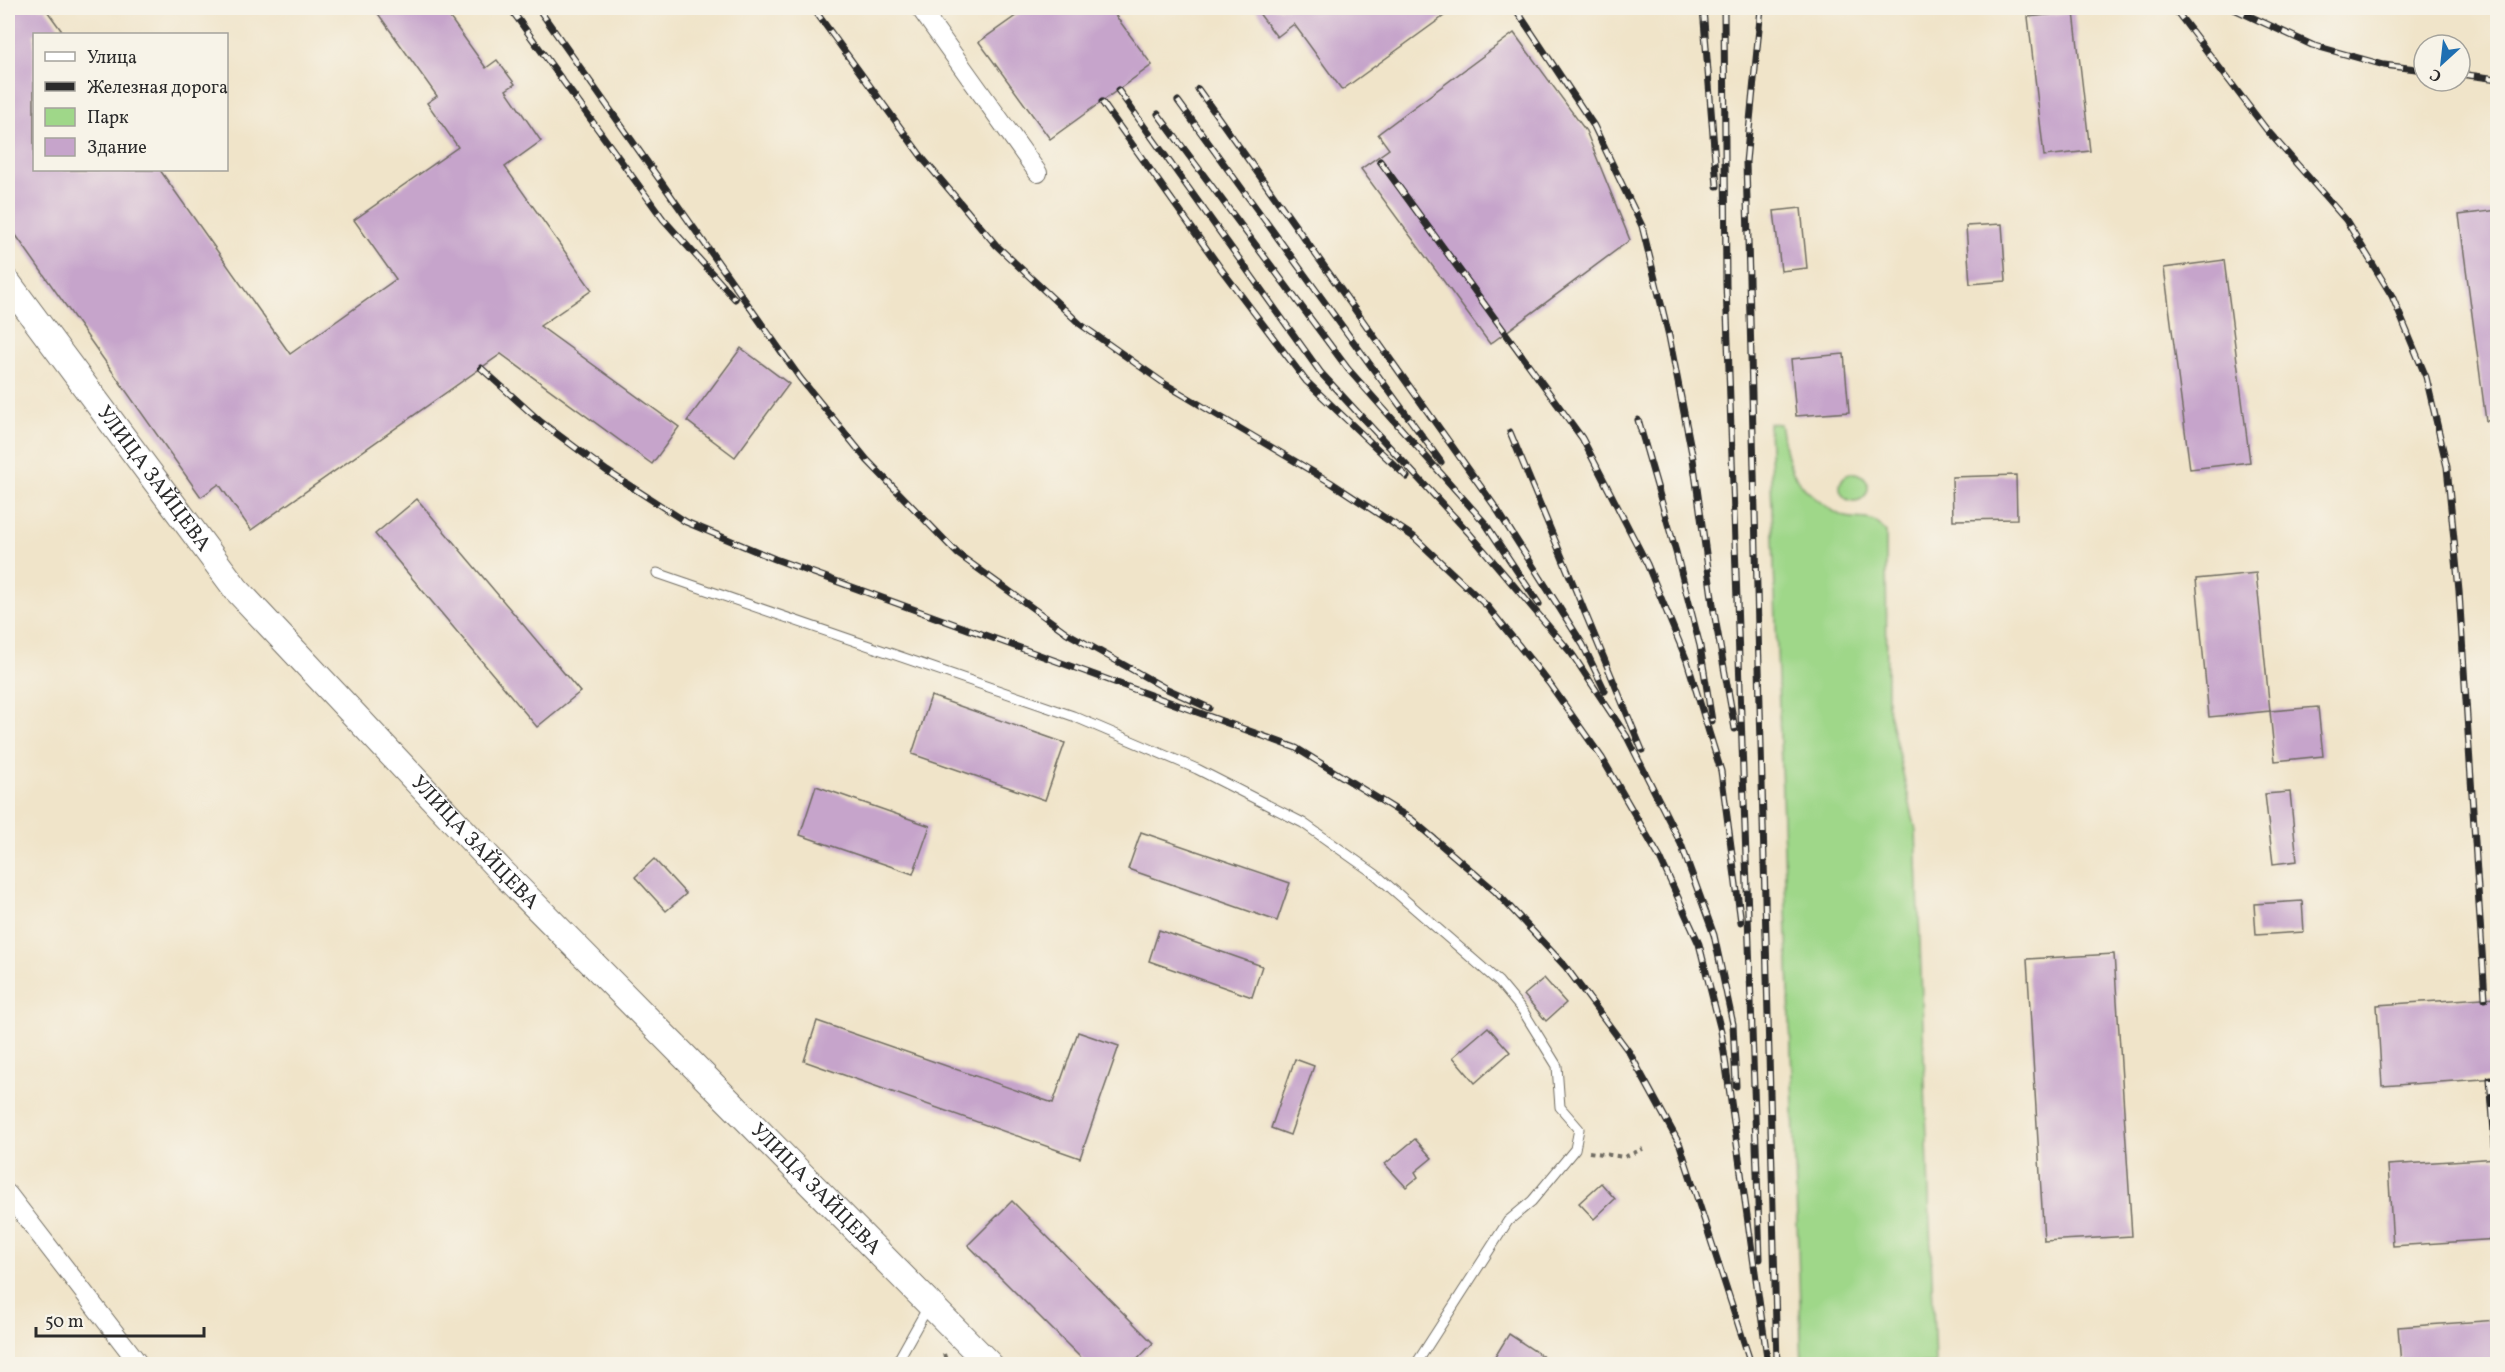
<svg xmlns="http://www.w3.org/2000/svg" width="2505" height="1372" font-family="Vollkorn,serif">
	<rect width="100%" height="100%" fill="#f7f3e8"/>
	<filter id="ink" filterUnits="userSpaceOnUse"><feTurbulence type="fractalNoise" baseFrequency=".0167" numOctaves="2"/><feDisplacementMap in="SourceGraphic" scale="12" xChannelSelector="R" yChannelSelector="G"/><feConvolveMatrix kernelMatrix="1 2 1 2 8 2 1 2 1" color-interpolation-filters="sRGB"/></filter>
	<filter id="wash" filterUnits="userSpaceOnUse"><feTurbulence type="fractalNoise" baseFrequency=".008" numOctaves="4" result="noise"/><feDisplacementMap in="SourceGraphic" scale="24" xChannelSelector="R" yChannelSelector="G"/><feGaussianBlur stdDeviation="1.35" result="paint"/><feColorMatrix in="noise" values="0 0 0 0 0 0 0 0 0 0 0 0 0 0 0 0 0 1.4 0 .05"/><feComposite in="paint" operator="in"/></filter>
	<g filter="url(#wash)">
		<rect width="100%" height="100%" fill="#f0e4c9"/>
		<g fill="#9fd789" stroke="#65815a" stroke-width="1.5">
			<path d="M1769 423 1780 424C1788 464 1789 481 1826 506 1832 510 1839 516 1846 517 1865 521 1873 514 1886 533L1887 704 1916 830 1935 1364H1802Z"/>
			<circle cx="1854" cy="487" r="14"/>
		</g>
		<g id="blocks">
			<g fill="#c6a4cb">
				<path d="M8 8H45L64 34H34V170H160L290 354 396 279 354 220 458 147 427 103 437 96 374 8H443L486 68 497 60 515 84 506 90 541 141 505 167 592 290 540 326 679 427 652 464 501 354 251 530 219 484 201 497 8 224Z"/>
				<path d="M1027 8H1110L1152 65 1050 139 979 42Z"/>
				<path d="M1255 8H1455L1342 90 1294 24 1277 37Z"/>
				<path d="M2074 12 2090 151 2044 156 2028 17Z"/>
				<path d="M1514 33 1586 131 1630 240 1490 344 1361 169 1389 149 1378 134Z"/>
				<path d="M1801 208 1807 268 1781 271 1774 211Z"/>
				<path d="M2498 210V420L2486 421 2459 215Z"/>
				<path d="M2002 224 2006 281 1970 284 1966 226Z"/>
				<path d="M2224 260 2250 462 2190 469 2164 268Z"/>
				<path d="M741 348 789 384 735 457 687 421Z"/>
				<path d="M1844 354 1849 412 1796 416 1791 359Z"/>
				<path d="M2016 475 2017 519 1953 520 1952 477Z"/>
				<path d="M417 499 580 692 537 727 375 534Z"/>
				<path d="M2256 573 2270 711 2209 717 2196 579Z"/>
				<path d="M931 696 1065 743 1045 800 912 754Z"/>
				<path d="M2318 707 2323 756 2275 761 2270 711Z"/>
				<path d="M816 786 930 826 913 874 800 835Z"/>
				<path d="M2290 792 2297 861 2273 864 2265 794Z"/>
				<path d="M1141 832 1290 883 1277 921 1128 869Z"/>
				<path d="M654 859 686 894 666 911 635 877Z"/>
				<path d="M2302 901 2304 932 2256 935 2254 904Z"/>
				<path d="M1159 930 1262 966 1252 997 1149 961Z"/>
				<path d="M2114 954 2132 1236 2044 1241 2027 959Z"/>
				<path d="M1544 978 1566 1003 1546 1021 1524 995Z"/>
				<path d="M2498 997V1078L2382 1086 2377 1005Z"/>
				<path d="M817 1021 1053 1103 1078 1032 1119 1046 1080 1158 804 1061Z"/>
				<path d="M1488 1027 1510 1052 1475 1083 1453 1057Z"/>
				<path d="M1295 1059 1314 1066 1290 1135 1271 1128Z"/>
				<path d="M1415 1139 1432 1158 1415 1172 1418 1177 1406 1187 1385 1164Z"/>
				<path d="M2498 1158V1239L2393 1246 2388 1165Z"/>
				<path d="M1601 1183 1615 1199 1594 1219 1579 1203Z"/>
				<path d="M1012 1201 1153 1343 1132 1365H1088L968 1245Z"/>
				<path d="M2498 1320V1365H2401L2398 1327Z"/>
				<path d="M1509 1334 1556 1365H1490Z"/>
			</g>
		</g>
	</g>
	<g filter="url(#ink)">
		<use href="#blocks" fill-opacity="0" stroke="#706c62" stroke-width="1.5"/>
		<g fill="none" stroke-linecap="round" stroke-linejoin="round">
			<defs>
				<g id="lane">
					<path d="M657 573 1073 716 1197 769 1303 823 1375 874 1499 982 1523 1011 1557 1066 1560 1107 1579 1129 1575 1149 1532 1201 1508 1221 1416 1364"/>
					<path d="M896 1364 929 1305"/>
				</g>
				<g id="street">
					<path d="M920 8 1038 173"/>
					<path d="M8 1194 139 1364"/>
				</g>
				<g id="secondary">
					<path id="s1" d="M8 283 236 589 501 871 989 1364"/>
				</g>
			</defs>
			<use href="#lane" stroke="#706c62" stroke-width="11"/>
			<use href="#street" stroke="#706c62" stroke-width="20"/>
			<use href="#secondary" stroke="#706c62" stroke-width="28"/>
			<g stroke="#706c62" stroke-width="4" stroke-dasharray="4.5 4.5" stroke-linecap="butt">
				<path d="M1589 1152 1624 1157 1643 1149"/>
				<path d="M944 1354 947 1364"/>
			</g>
			<use href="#lane" stroke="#fff" stroke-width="9"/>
			<use href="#street" stroke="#fff" stroke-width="18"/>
			<use href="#secondary" stroke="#fff" stroke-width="26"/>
			<defs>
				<g id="rail">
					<path d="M510 8 663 219 735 299"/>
					<path d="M538 8 800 378 867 460 958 554 1067 633 1165 688 1209 708"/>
					<path d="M813 8 924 160 996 245 1080 324 1165 384 1330 482 1414 537 1487 606 1549 683 1602 758 1660 858 1699 944 1721 1031 1768 1364"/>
					<path d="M1515 8 1594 126 1642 226 1669 336 1693 459 1714 612 1735 729"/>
					<path d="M1703 8 1717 186"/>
					<path d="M1724 8 1726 285 1760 1259"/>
					<path d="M1761 8 1746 162 1777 1364"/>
					<path d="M2174 8 2266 129 2346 220 2392 296 2426 377 2447 467 2459 591 2485 998"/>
					<path d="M2232 8 2312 45 2384 65 2424 70"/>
					<path d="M2460 74 2498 79"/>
					<path d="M1198 89 1496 508 1583 645 1605 691"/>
					<path d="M1118 90 1321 373 1469 533 1572 654 1627 737 1681 844 1714 935 1733 1024 1736 1086"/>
					<path d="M1178 101 1441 462"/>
					<path d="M1102 102 1221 269 1306 381 1407 477"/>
					<path d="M1158 114 1348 369 1485 523 1539 604"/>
					<path d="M1380 161 1582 438 1647 564 1687 661 1721 771 1741 922"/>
					<path d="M481 368 541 422 607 471 686 522 775 559 1296 748 1411 819 1495 891 1565 966 1629 1052 1680 1145 1751 1364"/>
					<path d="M1638 420 1676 552 1700 646 1712 721"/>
					<path d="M1510 432 1642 750"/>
					<path d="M2490 1079 2496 1158"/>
				</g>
			</defs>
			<use href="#rail" stroke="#2b2b2b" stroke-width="7"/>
			<use href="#rail" stroke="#f7f3e8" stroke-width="4.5" stroke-dasharray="14" stroke-linecap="butt"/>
		</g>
	</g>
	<g text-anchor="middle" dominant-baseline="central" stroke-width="4.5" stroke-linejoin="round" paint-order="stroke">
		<g font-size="21" fill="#2b2b2b" stroke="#f7f3e8">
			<text stroke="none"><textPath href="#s1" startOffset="244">УЛИЦА ЗАЙЦЕВА</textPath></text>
			<text stroke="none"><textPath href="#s1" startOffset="730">УЛИЦА ЗАЙЦЕВА</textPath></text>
			<text stroke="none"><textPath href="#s1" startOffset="1216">УЛИЦА ЗАЙЦЕВА</textPath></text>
		</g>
	</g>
	<rect width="2505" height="1372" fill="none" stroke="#f7f3e8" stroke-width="30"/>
	<rect x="33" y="33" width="195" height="138" fill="#f7f3e8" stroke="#a5a39c" stroke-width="1.5"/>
	<rect x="45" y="52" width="30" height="9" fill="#ffffff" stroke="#a5a39c" stroke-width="1.5"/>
	<text x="87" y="63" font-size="18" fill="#2b2b2b">Улица</text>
	<rect x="45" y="82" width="30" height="9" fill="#2b2b2b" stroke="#a5a39c" stroke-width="1.5"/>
	<text x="87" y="93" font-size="18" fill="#2b2b2b">Железная дорога</text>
	<rect x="45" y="108" width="30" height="18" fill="#9fd789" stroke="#a5a39c" stroke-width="1.5"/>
	<text x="87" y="123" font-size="18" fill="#2b2b2b">Парк</text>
	<rect x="45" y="138" width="30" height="18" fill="#c6a4cb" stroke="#a5a39c" stroke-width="1.5"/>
	<text x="87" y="153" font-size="18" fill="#2b2b2b">Здание</text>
	<g transform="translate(2442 63) rotate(207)"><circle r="28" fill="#f7f3e8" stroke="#a5a39c" stroke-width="1.5"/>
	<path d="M0-4.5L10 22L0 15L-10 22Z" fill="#1f6fb2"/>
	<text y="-9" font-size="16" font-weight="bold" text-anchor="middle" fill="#2b2b2b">С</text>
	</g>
	<path d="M36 1327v9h168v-9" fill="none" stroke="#2b2b2b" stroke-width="3"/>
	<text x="45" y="1327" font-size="18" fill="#2b2b2b" stroke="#f7f3e8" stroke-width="4.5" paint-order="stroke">50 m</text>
</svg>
